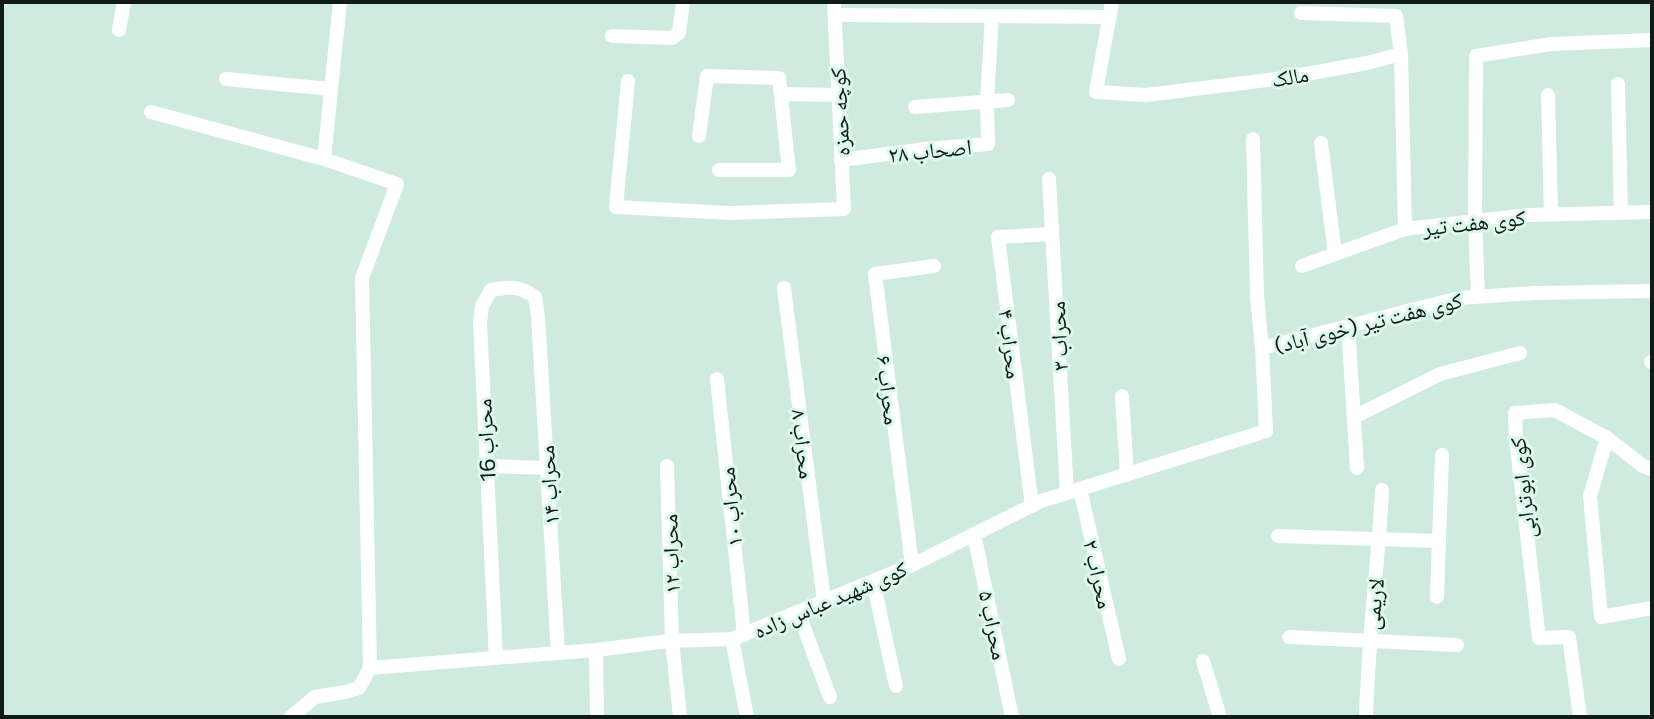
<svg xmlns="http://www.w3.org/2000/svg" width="1654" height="719" font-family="Commissioner,'Noto Naskh Arabic',sans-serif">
	<rect width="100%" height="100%" fill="#cfeade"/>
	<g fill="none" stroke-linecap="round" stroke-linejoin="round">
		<g stroke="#fff" stroke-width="14">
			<path d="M1112 2 1096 92 1146 95 1284 78 1367 63 1401 54 1405 229"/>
			<path d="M1301 13 1396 16 1401 54"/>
			<path d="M835 15 1110 17"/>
			<path d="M119 30 124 2"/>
			<path d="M612 36 672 38 679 33 683 2"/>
			<path d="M226 79 331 89"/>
			<path d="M628 81 616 207 730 213 844 209 834 2"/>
			<path d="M1618 84 1621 212"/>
			<path d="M781 94 838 95"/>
			<path d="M1548 95 1551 214"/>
			<path d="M915 107 1008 100"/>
			<path d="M151 112 324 159 397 184 362 278 370 668 359 688 345 692 315 697 291 717"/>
			<path d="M699 136 707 76 779 78 789 170H719"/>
			<path d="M1253 139 1257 296 1262 348"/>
			<path d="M1321 143 1335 254"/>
			<path d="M324 159 340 2"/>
			<path d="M841 160 926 149 988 144 987 101 992 16"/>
			<path d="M1049 179 1067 493"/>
			<path d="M1302 266 1405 229 1528 215 1652 212"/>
			<path d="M784 288 824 601"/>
			<path d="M1478 296 1475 220 1476 56 1551 44 1652 40"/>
			<path d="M1348 326 1357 468"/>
			<path d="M1651 362H1652"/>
			<path d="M717 379 744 635"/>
			<path d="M1122 396 1127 475"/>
			<path d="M1354 417 1440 374 1520 353"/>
			<path d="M1607 438 1590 496 1601 617 1652 608"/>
			<path d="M486 466 547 468"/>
			<path d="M667 466 672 641 680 717"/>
			<path d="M1080 489 1119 659"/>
			<path d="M1032 506 998 237 1052 234"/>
			<path d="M974 534 1012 717"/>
			<path d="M1278 536 1439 541"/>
			<path d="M912 565 875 274 934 266"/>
			<path d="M873 581 896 686"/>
			<path d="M1437 597 1442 455"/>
			<path d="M798 612 830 697"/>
			<path d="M1289 637 1457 645"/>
			<path d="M732 639 747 717"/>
			<path d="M596 650 597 717"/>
			<path d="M496 658 480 322 482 306 491 290C511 287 518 285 535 297L538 316 558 653"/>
			<path d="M1203 661 1220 717"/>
			<path d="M370 668 596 650 669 641 732 639 912 565 1041 501 1266 431 1262 348 1459 298 1535 293 1652 291"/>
			<path d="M1366 717C1368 641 1378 566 1382 490"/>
			<path d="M1580 717 1569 637 1539 638 1516 439 1515 413 1555 410 1607 438 1643 466 1652 469"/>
		</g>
	</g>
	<g text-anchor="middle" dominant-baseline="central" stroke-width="6" stroke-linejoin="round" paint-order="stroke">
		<g font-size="22" fill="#101a16" stroke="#dcf7eb">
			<text transform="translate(1290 76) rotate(-9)">مالک</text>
			<text transform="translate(839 112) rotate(-93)">کوچه حمزه</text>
			<text transform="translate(930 150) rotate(-6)">اصحاب ۲۸</text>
			<text transform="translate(1474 222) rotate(-6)">کوی هفت تیر</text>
			<text transform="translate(1368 322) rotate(-14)">کوی هفت تیر (خوی آباد)</text>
			<text transform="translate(1058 336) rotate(-93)">محراب ۳</text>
			<text transform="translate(1011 344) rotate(83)">محراب ۴</text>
			<text transform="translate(889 390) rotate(83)">محراب ۶</text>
			<text transform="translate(485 440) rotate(-93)">محراب 16</text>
			<text transform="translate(804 444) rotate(83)">محراب ۸</text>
			<text transform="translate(548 485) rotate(-94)">محراب ۱۴</text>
			<text transform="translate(1522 488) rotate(-96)">کوی ابوترابی</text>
			<text transform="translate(730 507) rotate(-96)">محراب ۱۰</text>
			<text transform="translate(670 554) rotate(-92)">محراب ۱۲</text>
			<text transform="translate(1099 574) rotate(77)">محراب ۲</text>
			<text transform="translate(830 599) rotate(-23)">کوی شهید عباس زاده</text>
			<text transform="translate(1373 604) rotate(-84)">لاریمی</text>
			<text transform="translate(994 625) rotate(78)">محراب ۵</text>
		</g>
	</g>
	<rect width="1654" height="719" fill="none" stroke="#101a16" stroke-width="8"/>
</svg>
